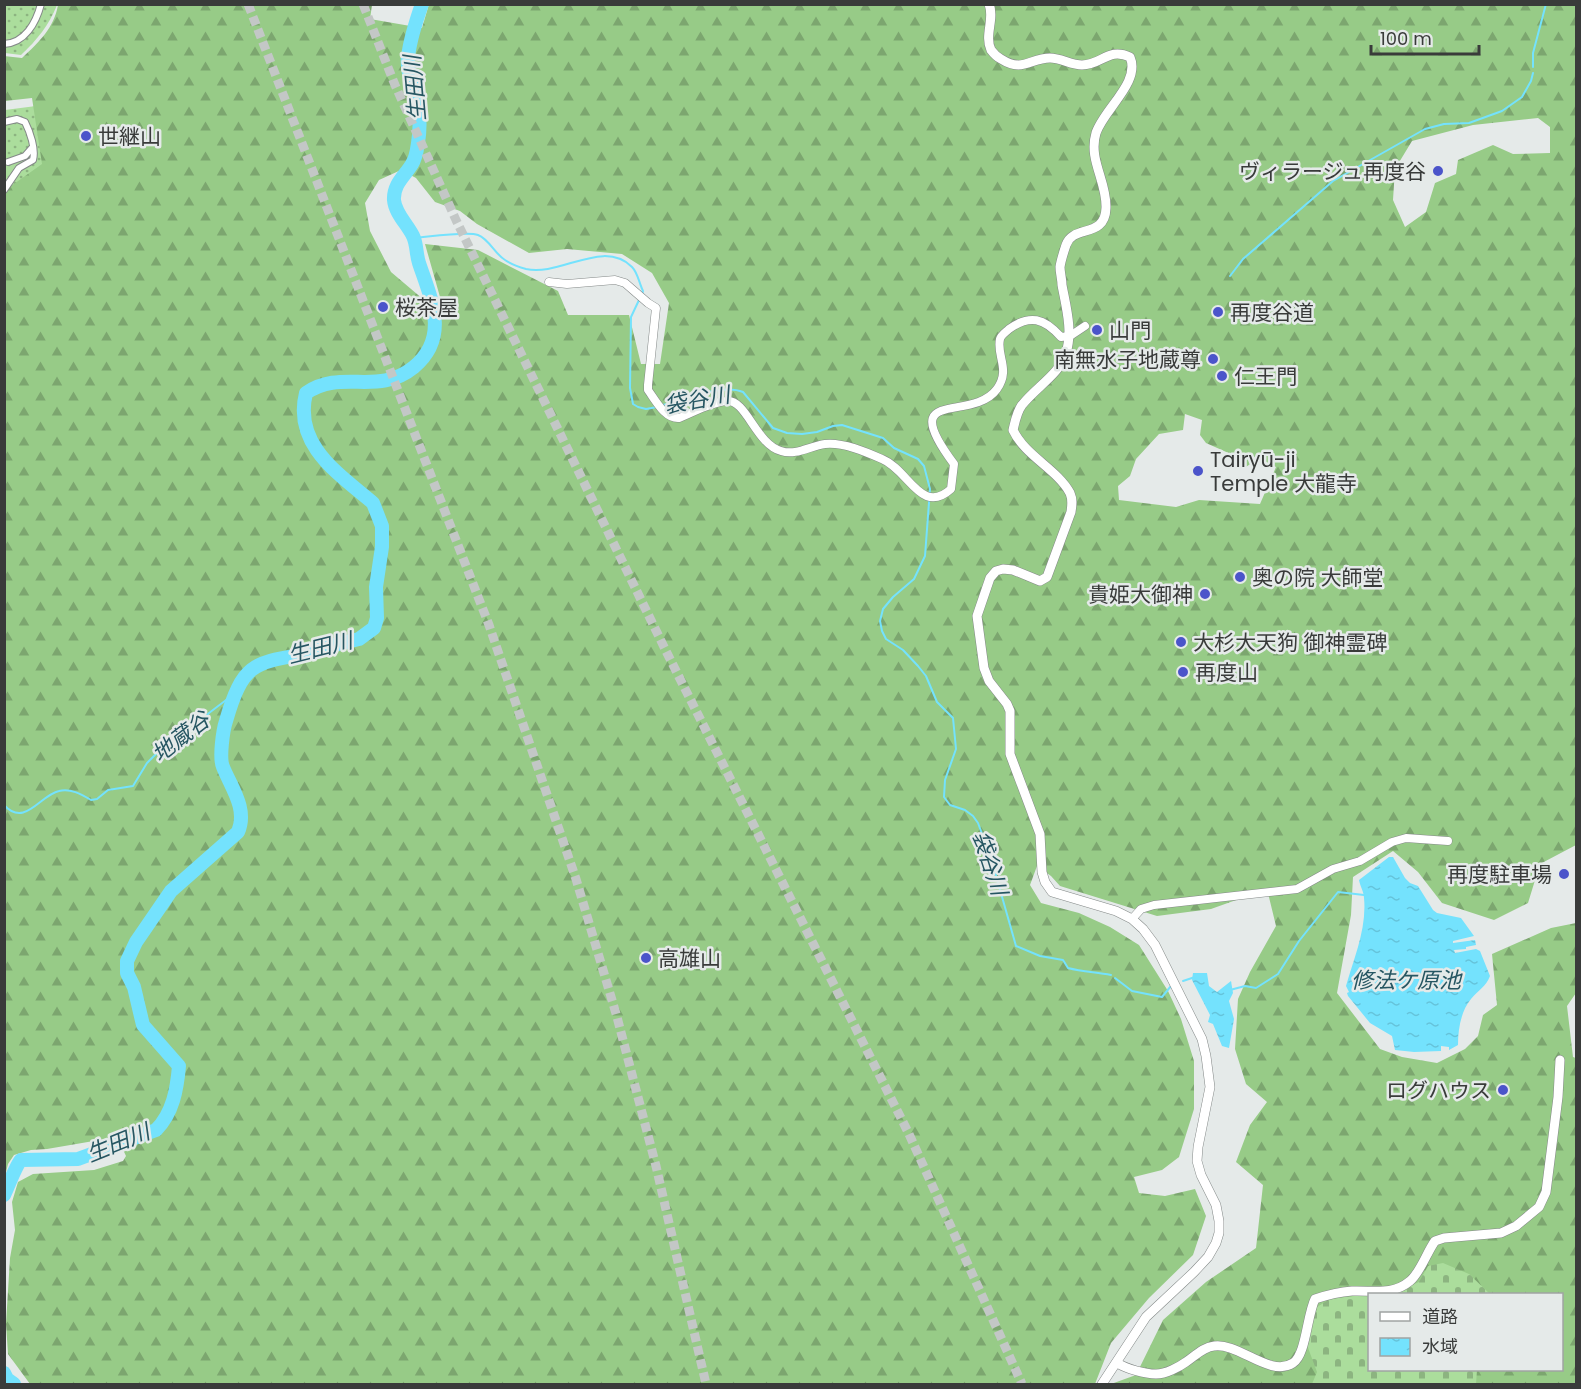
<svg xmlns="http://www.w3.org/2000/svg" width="1581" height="1389" font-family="Poppins,'Noto Sans JP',sans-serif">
	<defs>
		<pattern id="grass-dots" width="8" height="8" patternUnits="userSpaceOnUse" patternTransform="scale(1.5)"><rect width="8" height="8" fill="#abdd9c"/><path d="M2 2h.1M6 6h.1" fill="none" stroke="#8cb480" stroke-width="1.8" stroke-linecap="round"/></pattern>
		<pattern id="forest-firs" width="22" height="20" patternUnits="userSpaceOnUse" patternTransform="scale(1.5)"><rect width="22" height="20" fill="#97cb87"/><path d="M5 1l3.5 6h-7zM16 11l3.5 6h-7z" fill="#7ca66f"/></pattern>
		<pattern id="cemetery-stones" width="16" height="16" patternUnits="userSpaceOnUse" patternTransform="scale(1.5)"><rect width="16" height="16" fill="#abdd9c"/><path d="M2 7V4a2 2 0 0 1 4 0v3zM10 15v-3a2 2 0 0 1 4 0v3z" fill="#8cb480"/></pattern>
		<pattern id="water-ripples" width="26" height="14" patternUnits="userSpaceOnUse" patternTransform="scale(1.5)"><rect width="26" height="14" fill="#74e2fd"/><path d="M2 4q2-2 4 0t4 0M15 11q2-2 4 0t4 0" fill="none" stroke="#65c3da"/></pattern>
	</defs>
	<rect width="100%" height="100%" fill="#e5eae9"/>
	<g fill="url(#grass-dots)">
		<path d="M5 5H57C49 25 37 40 21 55L5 53Z"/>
		<path d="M36 106 51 189 5 211V110Z"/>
	</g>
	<path fill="url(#forest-firs)" fill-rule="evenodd" d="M429 4 1576 5V845L1540 864 1528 903 1494 920 1442 903 1418 872 1393 851 1353 877 1351 915 1337 993 1380 1049 1402 1057 1437 1063 1465 1049 1478 1036 1483 1015 1497 1005 1492 954 1551 928 1576 923V993L1567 1006 1573 1057 1576 1058V1384H1111L1136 1375 1163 1320 1206 1282 1256 1248 1263 1185 1236 1162 1250 1125 1267 1102 1246 1084 1235 1049 1238 999 1250 972 1276 926 1267 889 1211 909 1157 916 1060 886 1051 876 1037 866 1030 885 1041 903 1079 913 1110 927 1139 945 1168 991 1181 1019 1194 1061V1109L1179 1157 1162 1170 1134 1177 1139 1193 1165 1196 1195 1189 1206 1216 1193 1255 1149 1298 1111 1343 1095 1384H30L8 1354 6 1324 10 1258 15 1230 12 1202 18 1182 33 1174 94 1170 123 1161 126 1156 117 1137 47 1149 31 1150 14 1155 8 1164 5 1176 4 191 42 164 32 98 5 101 4 56 22 58C39 42 54 28 58 5H372L370 19 422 28ZM1538 118 1550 127V153L1513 154 1493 145 1458 160 1456 174 1435 183 1426 212 1405 227 1393 200 1395 169 1412 141 1473 125ZM401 170 416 178 435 202 460 211 477 224 529 253 567 249 622 254 652 273 669 303 660 364H641L629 315H568L558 291 478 250 425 244 442 304 433 324 424 300 391 272 370 231 365 203 379 180ZM1185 414 1202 420 1200 435 1206 443 1233 455 1243 469 1259 458 1276 467 1260 504 1199 500 1176 507 1119 500 1118 486 1130 476 1136 459 1159 434 1183 430ZM1370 1294H1562V1370H1370Z"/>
	<g fill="url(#cemetery-stones)">
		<path d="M1443 1263 1469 1274 1490 1294H1391L1419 1282 1428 1266Z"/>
		<path d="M1363 1295 1369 1296 1370 1370H1477L1476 1384H1312L1317 1372 1307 1345 1317 1307 1330 1299Z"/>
	</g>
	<g fill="url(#water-ripples)">
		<path d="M1389 857H1393L1405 878 1410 883 1418 886 1433 910 1437 913 1461 918 1474 936 1453 941V943L1475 940 1476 945 1466 947V949L1454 950 1455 953 1476 949 1480 951 1490 976C1486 987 1478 990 1471 999 1461 1011 1458 1029 1458 1045L1449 1050V1047L1441 1046V1051L1414 1052 1395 1050 1392 1036 1370 1023 1348 996 1347 993 1349 992 1346 986C1354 958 1367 928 1364 898 1364 892 1360 886 1359 880Z"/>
		<path d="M1193 973H1207L1209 986 1217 992 1231 981 1233 993 1229 1001 1234 1019 1229 1048 1222 1046 1213 1024 1208 1022 1210 1015 1192 980Z"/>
	</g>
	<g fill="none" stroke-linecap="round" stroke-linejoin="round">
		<g stroke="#74e2fd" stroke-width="2">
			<path d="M1533 67V53L1546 4"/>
			<path d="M414 238C428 237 467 231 478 235 489 239 495 254 505 260 511 264 519 267 526 269 560 277 603 238 632 267 638 273 639 283 643 291L642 295"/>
			<path d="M1230 276 1243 259 1333 181 1425 129 1444 124 1469 123 1502 111 1522 97 1531 81 1533 73"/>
			<path d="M639 300 631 317 630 388 633 404 638 407 646 409 657 407"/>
			<path d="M663 405C685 400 722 383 743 392L773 428 787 433 802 434 817 432 833 426 842 425 883 438 894 448 918 459 924 466 930 489 925 556 914 579 893 597 883 609 880 621 882 631 886 639 903 650 918 666 926 676 937 702 953 718 956 749 945 780 944 797 950 805 965 810 973 816 978 823 991 858 1016 946 1040 956 1063 960 1068 968C1083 972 1096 972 1111 975"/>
			<path d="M4 805C25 828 40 795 59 791 70 788 81 794 91 800L97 799 108 790 133 786 147 763 171 739 191 731 209 713 234 694"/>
			<path d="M1115 978 1132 991 1162 997 1171 986"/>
			<path d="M1183 981 1195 977"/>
			<path d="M1230 990 1245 986 1256 988 1278 974 1299 941 1338 892 1364 895"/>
		</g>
		<g stroke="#74e2fd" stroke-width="14">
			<path d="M4 1195C8 1187 16 1165 21 1160L78 1159 156 1130C173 1113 177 1089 179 1066L143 1025 134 987 127 973V961L136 942 171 891 238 832C248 809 231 787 223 767 219 758 223 730 226 721 244 658 257 663 316 652L322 648 359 639 374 628 377 618 376 587 382 547V526L373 503C339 474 293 445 306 393 343 368 377 397 414 367 450 337 431 299 419 263 416 254 417 244 413 236 407 224 395 213 394 200 393 184 405 176 412 164 416 158 417 150 418 143 420 131 420 118 418 106 416 90 406 75 408 57 410 40 416 21 422 4"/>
			<path d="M4 1373 7 1379 14 1384"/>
		</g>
		<g stroke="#c3c7c6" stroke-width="9" stroke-dasharray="9 4.5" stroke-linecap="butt">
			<path d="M248 4 489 625 576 879 617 1017 656 1166 706 1384"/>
			<path d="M363 4 395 85 456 220 666 651 909 1134 1022 1384"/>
		</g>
		<defs>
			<g id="pedestrian">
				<path d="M4 44C25 43 36 23 41 4"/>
				<path d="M4 122 17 119 25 122C30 132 36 149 33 160L19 168 4 190"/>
				<path d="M8 162 25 156 32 148"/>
			</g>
			<g id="minor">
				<path d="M549 282 567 284 615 280 625 283 648 303 656 308 648 385V390C656 401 665 419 679 418 694 412 711 402 727 401 746 399 756 444 781 451 796 456 810 446 825 444 843 442 866 452 882 459 909 470 921 516 951 489L954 464C895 385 971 424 997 389 1011 369 996 356 1000 339 1001 335 1006 332 1009 329 1030 314 1044 318 1061 337L1070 336 1085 326"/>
				<path d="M1132 919 1141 909 1154 905 1297 889 1333 869 1360 861 1392 842 1406 838 1448 841"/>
			</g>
			<g id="tertiary">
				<path d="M989 4C995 19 984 35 991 50 994 54 997 57 1001 59 1023 73 1030 58 1050 58 1061 58 1071 65 1082 65 1102 65 1108 47 1130 57 1141 82 1104 109 1096 133 1088 160 1107 181 1106 208 1105 239 1073 224 1066 245 1064 251 1061 260 1060 267 1060 273 1062 279 1062 285 1066 307 1073 331 1066 353 1060 374 1036 387 1022 405 1017 411 1015 422 1013 430 1025 456 1057 469 1070 493 1073 500 1072 505 1071 512L1047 577 1040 581 1013 570 1003 569 996 571 990 578 977 616 984 668 989 681 1007 704 1010 711V754L1040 834 1042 872 1045 882 1052 892 1116 911 1132 919 1143 929 1155 945 1202 1039 1206 1056 1210 1087 1198 1147 1197 1161 1201 1175 1216 1205 1219 1221V1233L1216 1243 1208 1257 1194 1272 1146 1317 1102 1384"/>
				<path d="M1117 1363C1127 1369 1145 1374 1156 1374 1166 1374 1179 1367 1186 1362 1195 1356 1203 1347 1214 1346 1238 1342 1270 1378 1293 1363 1306 1355 1307 1315 1315 1299 1327 1295 1339 1292 1352 1291 1373 1290 1392 1296 1410 1281 1420 1273 1427 1252 1435 1241L1444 1238 1501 1233 1516 1226 1539 1207 1546 1192 1558 1097 1560 1060"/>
			</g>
		</defs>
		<use href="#pedestrian" stroke="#848988" stroke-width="8"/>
		<use href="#minor" stroke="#848988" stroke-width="9"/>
		<use href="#tertiary" stroke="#848988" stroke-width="10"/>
		<use href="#pedestrian" stroke="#fff" stroke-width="6"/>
		<use href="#minor" stroke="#fff" stroke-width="8"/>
		<use href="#tertiary" stroke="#fff" stroke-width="9"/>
	</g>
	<g fill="#4b54ca" stroke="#e5eae9" stroke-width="2">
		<circle cx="86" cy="136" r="6"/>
		<circle cx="1438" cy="171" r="6"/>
		<circle cx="383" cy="307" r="6"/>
		<circle cx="1218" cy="312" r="6"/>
		<circle cx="1097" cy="330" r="6"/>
		<circle cx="1213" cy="359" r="6"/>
		<circle cx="1222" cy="376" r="6"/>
		<circle cx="1198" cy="471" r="6"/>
		<circle cx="1240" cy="577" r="6"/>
		<circle cx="1205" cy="594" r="6"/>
		<circle cx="1181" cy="642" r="6"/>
		<circle cx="1183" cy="672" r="6"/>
		<circle cx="1564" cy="874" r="6"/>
		<circle cx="646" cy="958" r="6"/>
		<circle cx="1503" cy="1090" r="6"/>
	</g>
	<g text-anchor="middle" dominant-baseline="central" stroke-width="5" stroke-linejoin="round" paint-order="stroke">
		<g font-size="21" fill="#393b3a" stroke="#e5eae9" text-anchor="start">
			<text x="98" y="136">世継山</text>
			<text x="1426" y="171" text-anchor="end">ヴィラージュ再度谷</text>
			<text x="395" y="307">桜茶屋</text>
			<text x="1230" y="312">再度谷道</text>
			<text x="1109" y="330">山門</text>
			<text x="1201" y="359" text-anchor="end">南無水子地蔵尊</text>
			<text x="1234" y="376">仁王門</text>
			<text x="1210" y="459">Tairyū-ji<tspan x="1210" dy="24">Temple 大龍寺</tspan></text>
			<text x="1252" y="577">奥の院 大師堂</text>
			<text x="1193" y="594" text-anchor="end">貴姫大御神</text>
			<text x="1193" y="642">大杉大天狗 御神霊碑</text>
			<text x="1195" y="672">再度山</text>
			<text x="1552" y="874" text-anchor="end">再度駐車場</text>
			<text x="658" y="958">高雄山</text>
			<text x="1491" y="1090" text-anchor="end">ログハウス</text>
		</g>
		<g font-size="22" font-style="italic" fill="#265662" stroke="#e5eae9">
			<text transform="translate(415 88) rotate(-95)">生田川</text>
			<text transform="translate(697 400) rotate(-10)">袋谷川</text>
			<text transform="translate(320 648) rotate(-14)">生田川</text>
			<text transform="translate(181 737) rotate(-38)">地蔵谷</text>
			<text transform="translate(990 863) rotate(72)">袋谷川</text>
			<text x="1406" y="980">修法ケ原池</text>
			<text transform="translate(118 1143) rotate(-22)">生田川</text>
		</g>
	</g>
	<rect width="1581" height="1389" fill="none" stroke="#393b3a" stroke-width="12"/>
	<rect x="1368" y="1293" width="195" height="78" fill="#e5eae9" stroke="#a0a4a3" stroke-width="1.5"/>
	<rect x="1380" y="1312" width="30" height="9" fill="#ffffff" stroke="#a0a4a3" stroke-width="1.5"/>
	<text x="1422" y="1323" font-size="18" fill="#393b3a">道路</text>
	<rect x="1380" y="1338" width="30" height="18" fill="url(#water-ripples)" stroke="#a0a4a3" stroke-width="1.5"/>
	<text x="1422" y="1353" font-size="18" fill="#393b3a">水域</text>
	<path d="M1371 45v9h108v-9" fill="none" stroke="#393b3a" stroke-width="3"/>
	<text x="1380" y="45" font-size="18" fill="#393b3a" stroke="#e5eae9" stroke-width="4.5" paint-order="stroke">100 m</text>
</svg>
